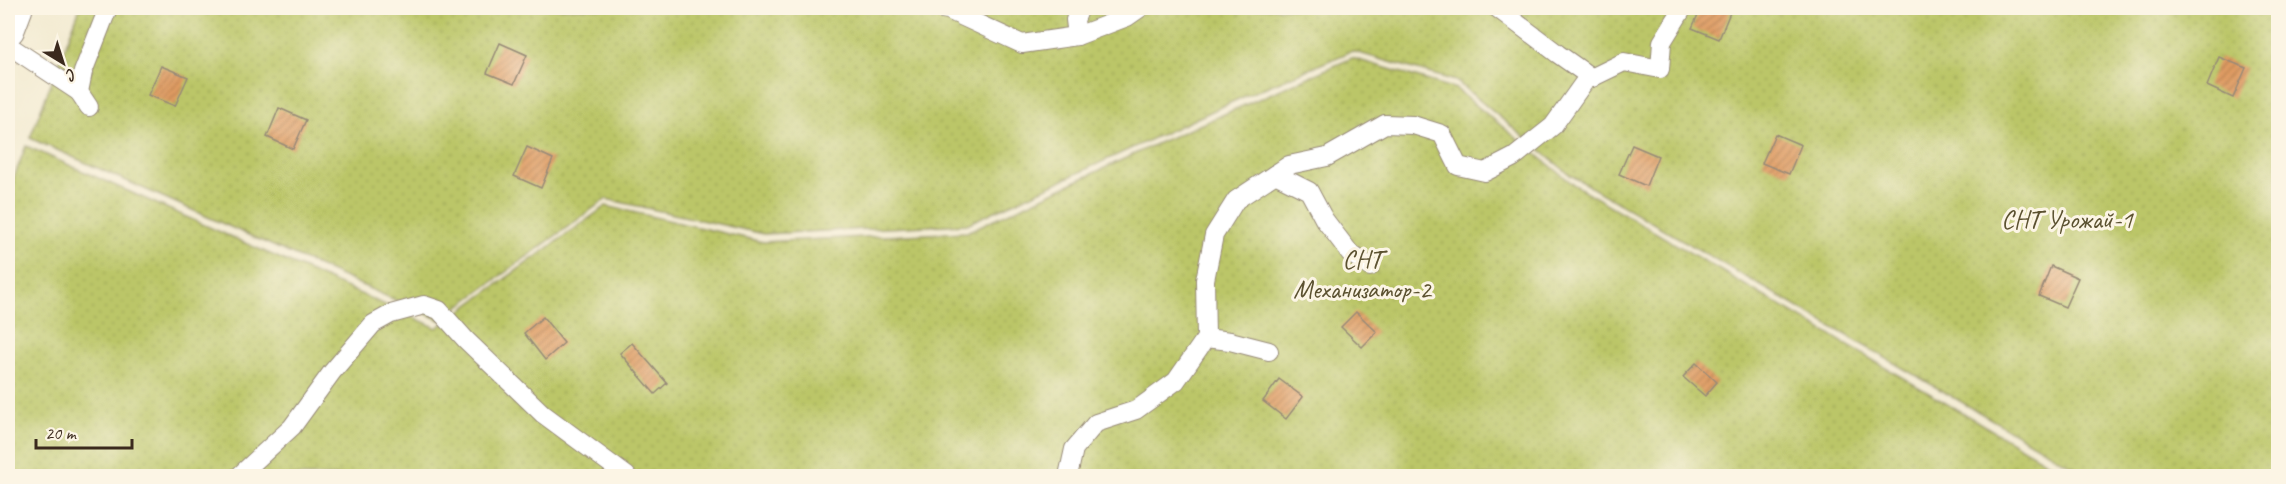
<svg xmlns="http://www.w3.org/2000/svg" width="2286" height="484" font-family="Caveat,sans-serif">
	<defs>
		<pattern id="garden-dots" width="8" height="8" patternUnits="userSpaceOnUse" patternTransform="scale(1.5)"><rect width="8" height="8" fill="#bbc668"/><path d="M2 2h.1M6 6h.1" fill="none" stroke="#a2aa5a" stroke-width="1.8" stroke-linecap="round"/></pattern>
		<pattern id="building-hatch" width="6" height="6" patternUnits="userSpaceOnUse" patternTransform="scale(1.5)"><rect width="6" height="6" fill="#df9b62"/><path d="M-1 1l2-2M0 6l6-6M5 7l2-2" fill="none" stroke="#b67f50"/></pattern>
	</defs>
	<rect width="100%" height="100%" fill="#fcf5e5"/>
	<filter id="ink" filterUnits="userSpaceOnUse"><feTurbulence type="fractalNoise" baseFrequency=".0167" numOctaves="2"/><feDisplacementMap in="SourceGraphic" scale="12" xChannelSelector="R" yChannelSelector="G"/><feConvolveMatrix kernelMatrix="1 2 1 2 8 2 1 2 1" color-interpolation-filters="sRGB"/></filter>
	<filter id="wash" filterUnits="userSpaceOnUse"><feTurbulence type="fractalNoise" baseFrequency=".008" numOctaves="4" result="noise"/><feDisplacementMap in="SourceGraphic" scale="24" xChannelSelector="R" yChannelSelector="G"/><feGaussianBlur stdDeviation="1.35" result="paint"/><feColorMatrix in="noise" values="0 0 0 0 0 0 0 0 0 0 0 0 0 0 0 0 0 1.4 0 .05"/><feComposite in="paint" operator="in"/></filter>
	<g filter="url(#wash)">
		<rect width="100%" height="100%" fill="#f3ebd2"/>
		<g fill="url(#garden-dots)" stroke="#7b7843" stroke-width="1.5">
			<path d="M80 8H2278V471L2211 476H2089L1570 175 1456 81 1352 51 1247 95 967 224 764 234 606 199 440 320 30 138Z"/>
			<path d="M1352 58 1456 89 1573 184 2070 476H8V193L26 146 437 328 606 206 763 242 967 232 1156 144Z"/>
		</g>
		<g id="blocks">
			<g fill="url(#building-hatch)">
				<path d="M1701 8H1726L1731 10 1719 39 1692 28Z"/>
				<path d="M500 43 527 55 514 84 487 73Z"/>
				<path d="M2219 57 2246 68 2233 98 2207 86Z"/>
				<path d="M161 66 188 77 175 106 148 95Z"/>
				<path d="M279 108 306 120 293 149 267 137Z"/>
				<path d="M1775 134 1801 145 1789 174 1762 163Z"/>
				<path d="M1632 145 1658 156 1646 186 1619 174Z"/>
				<path d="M527 147 553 159 541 188 514 176Z"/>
				<path d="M2051 266 2078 278 2065 307 2039 296Z"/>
				<path d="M1356 312 1377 332 1362 347 1341 327Z"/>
				<path d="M543 317 564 343 545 360 524 333Z"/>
				<path d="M632 343 667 383 655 394 620 353Z"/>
				<path d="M1696 363 1717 382 1705 396 1683 377Z"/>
				<path d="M1279 379 1303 397 1286 419 1263 401Z"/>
			</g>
		</g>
	</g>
	<g filter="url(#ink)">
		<use href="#blocks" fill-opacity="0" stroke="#978a78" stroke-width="1.5"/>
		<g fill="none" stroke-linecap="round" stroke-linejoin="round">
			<defs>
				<g id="service">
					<path d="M936 8 948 10 1022 44 1077 36 1127 17 1140 8"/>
					<path d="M1497 8 1558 54 1592 78"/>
					<path d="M1077 36 1075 20 1080 8"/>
					<path d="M8 45 79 92"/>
					<path d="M89 107 79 92 83 72 108 8"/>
					<path d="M1275 174 1309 191 1324 219 1350 253 1370 267"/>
					<path d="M1206 338 1230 341 1269 351"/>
					<path d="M239 476 292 427 332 372 373 324 391 314 424 305 439 310 466 340 543 414 627 476"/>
					<path d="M1068 476 1074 449 1096 423 1136 410 1176 381 1206 338 1205 280 1214 235 1236 200 1289 165 1327 157 1385 124 1413 125 1442 134 1458 166 1485 172 1514 157 1553 126 1585 81 1624 62 1660 69 1662 42 1683 8"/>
				</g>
				<path id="tertiary" d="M8 29 16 8"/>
			</defs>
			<use href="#service" stroke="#978a78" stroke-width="20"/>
			<use href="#tertiary" stroke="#978a78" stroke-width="35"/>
			<use href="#service" stroke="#fff" stroke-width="18"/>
			<use href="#tertiary" stroke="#fff" stroke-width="33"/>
		</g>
	</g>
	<g text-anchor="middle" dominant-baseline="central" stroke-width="6" stroke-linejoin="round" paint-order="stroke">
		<g font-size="26" fill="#5b5130" stroke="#fcf5e5">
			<text x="2067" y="219">СНТ Урожай-1</text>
			<text x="1362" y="259">СНТ<tspan x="1362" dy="30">Механизатор-2</tspan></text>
		</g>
	</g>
	<rect width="2286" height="484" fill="none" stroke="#fcf5e5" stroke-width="30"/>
	<g transform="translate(63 63) rotate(142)" stroke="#fcf5e5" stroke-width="4.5" paint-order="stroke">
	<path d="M0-4.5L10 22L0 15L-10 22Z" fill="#3b2a1e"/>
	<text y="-9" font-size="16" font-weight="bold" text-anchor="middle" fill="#3b2a1e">С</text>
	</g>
	<path d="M36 439v9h96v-9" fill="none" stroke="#3b2a1e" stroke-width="3"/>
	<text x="45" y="439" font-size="18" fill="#3b2a1e" stroke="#fcf5e5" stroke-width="4.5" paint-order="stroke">20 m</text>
</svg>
